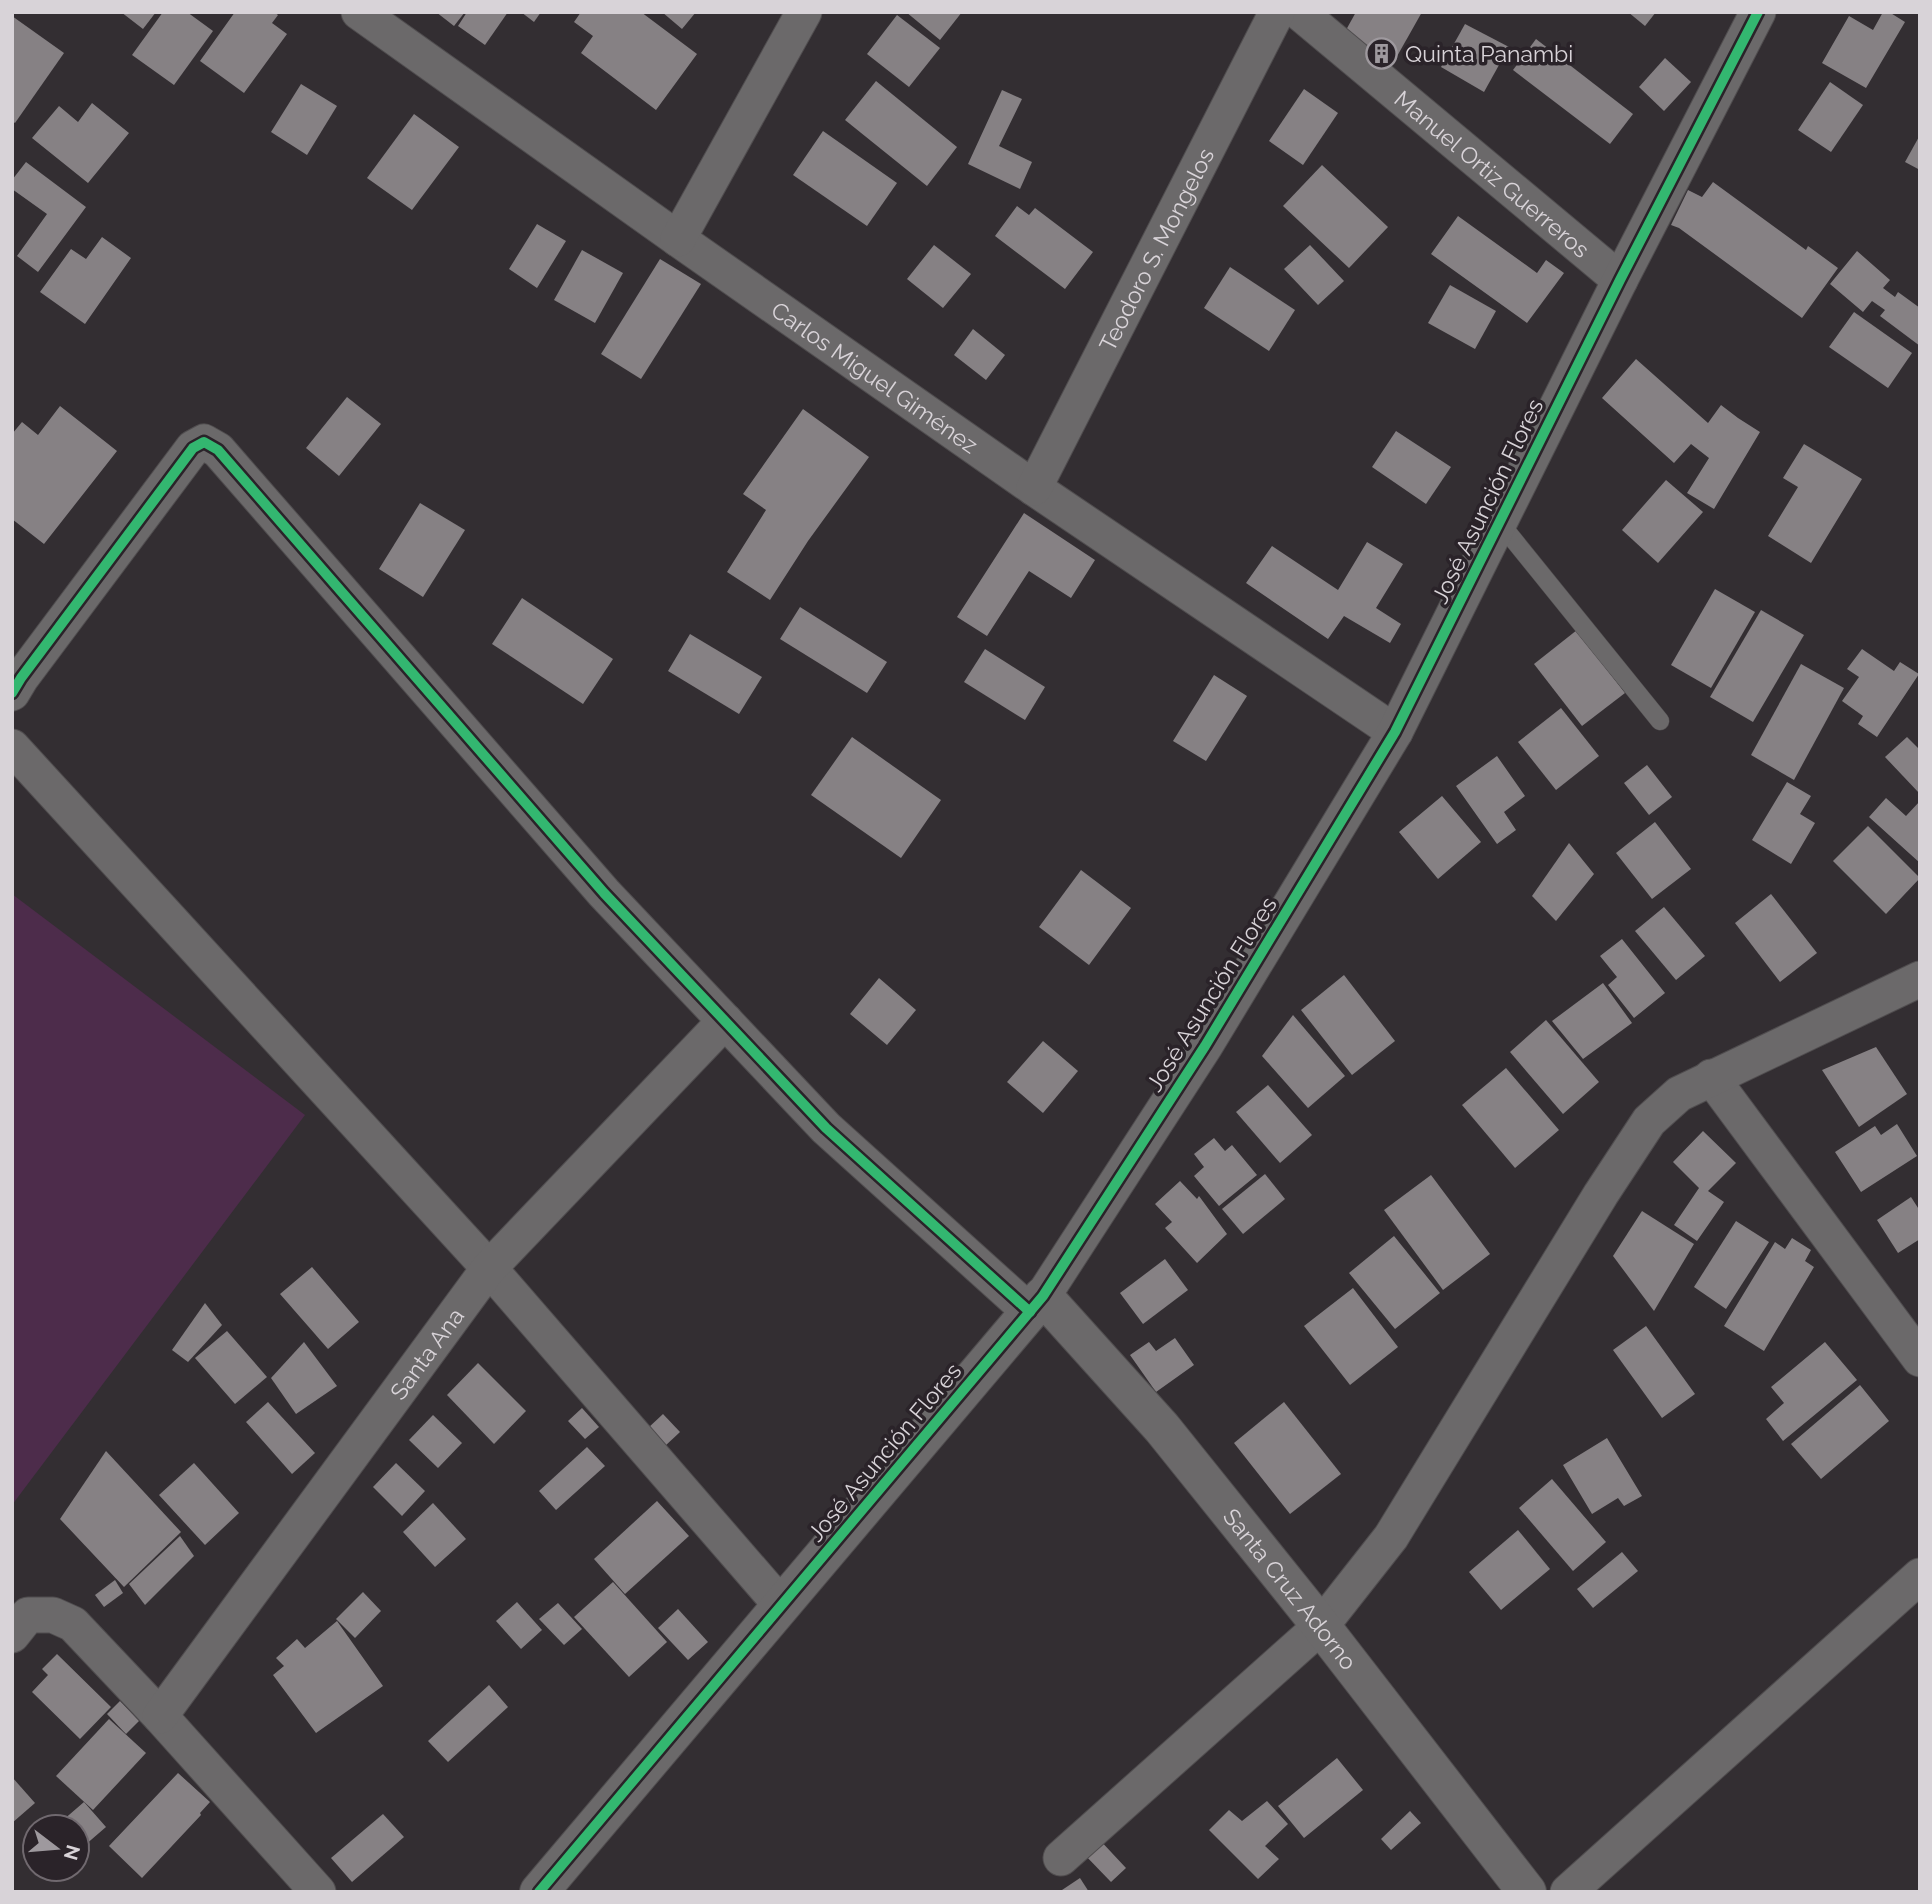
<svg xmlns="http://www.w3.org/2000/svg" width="1932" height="1904" font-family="Raleway,sans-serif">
	<rect width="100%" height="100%" fill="#332e32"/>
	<path fill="#4d2c4b" d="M12 894 305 1115 12 1505Z"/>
	<g fill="#868184">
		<path d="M121 12H156L143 29Z"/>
		<path d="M163 12H187L213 31 174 85 132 55Z"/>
		<path d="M235 12H274L278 15 272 23 287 34 244 93 200 61Z"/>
		<path d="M436 12H465L454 26Z"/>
		<path d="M467 12H508L485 45 458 26Z"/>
		<path d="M521 12H541L534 22Z"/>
		<path d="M581 12H641L697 54 656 110 581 53 593 36 574 22Z"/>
		<path d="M662 12H696L682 29Z"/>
		<path d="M906 12H962L940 40Z"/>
		<path d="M1356 12H1422L1391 67 1341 39Z"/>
		<path d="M1628 12H1656L1645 26Z"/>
		<path d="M1883 12H1889L1905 22 1866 88 1822 63 1849 16 1873 30Z"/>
		<path d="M897 15 940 48 909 87 867 54Z"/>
		<path d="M12 16 64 53 15 123 12 121Z"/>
		<path d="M1465 24 1509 47 1484 92 1441 67Z"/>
		<path d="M1536 39 1633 114 1610 144 1513 70Z"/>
		<path d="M1665 58 1691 82 1664 111 1639 87Z"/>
		<path d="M876 81 957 147 927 186 845 120Z"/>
		<path d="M1830 82 1863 105 1831 152 1798 130Z"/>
		<path d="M301 84 337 106 307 155 271 132Z"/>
		<path d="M1304 89 1338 113 1303 165 1269 141Z"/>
		<path d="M1002 90 1022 99 999 146 1032 162 1020 189 968 164Z"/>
		<path d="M92 103 129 133 88 183 32 138 59 106 78 122Z"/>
		<path d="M414 114 459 147 412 210 367 178Z"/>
		<path d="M823 131 897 183 867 226 793 175Z"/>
		<path d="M1920 135V170L1905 162Z"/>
		<path d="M26 162 86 207 38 272 17 256 47 214 12 189V180Z"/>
		<path d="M1322 165 1388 227 1349 268 1283 206Z"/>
		<path d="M1713 182 1806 250 1808 246 1838 268 1802 318 1679 228 1671 225 1688 190 1702 197Z"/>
		<path d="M1017 206 1029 215 1035 208 1093 252 1065 289 995 236Z"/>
		<path d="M1458 216 1537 273 1546 260 1564 273 1527 323 1431 254Z"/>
		<path d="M537 224 566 241 537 288 509 269Z"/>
		<path d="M102 237 131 258 85 324 40 292 71 249 86 259Z"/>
		<path d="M934 245 971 274 943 308 907 279Z"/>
		<path d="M1310 245 1344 281 1318 305 1284 269Z"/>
		<path d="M582 250 623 273 595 323 554 300Z"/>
		<path d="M1857 251 1890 280 1883 288 1895 297 1898 292 1920 308V346L1880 316 1885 310 1872 301 1863 312 1830 284Z"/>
		<path d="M660 259 701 284 641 379 601 354Z"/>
		<path d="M1230 267 1295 310 1269 351 1204 308Z"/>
		<path d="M1450 285 1496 311 1475 349 1428 323Z"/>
		<path d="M1854 312 1912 353 1888 388 1829 347Z"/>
		<path d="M973 329 1005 355 986 380 954 355Z"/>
		<path d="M1636 359 1708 423 1721 405 1738 418 1760 432 1714 509 1687 493 1709 458 1691 444 1674 463 1602 398Z"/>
		<path d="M347 397 381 424 339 476 306 448Z"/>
		<path d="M60 406 117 451 44 544 12 519V434L22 422 38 435Z"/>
		<path d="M803 409 869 457 808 541 770 600 727 572 766 510 743 494Z"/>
		<path d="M1396 431 1451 467 1426 504 1372 467Z"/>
		<path d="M1804 444 1862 479 1811 563 1768 536 1798 487 1783 478Z"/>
		<path d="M1666 480 1703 512 1658 563 1622 530Z"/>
		<path d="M420 503 465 530 423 597 379 569Z"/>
		<path d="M1024 513 1095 560 1071 598 1029 571 987 636 957 617Z"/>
		<path d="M1367 542 1403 564 1376 608 1401 624 1390 643 1344 616 1328 639 1246 583 1272 546 1338 590Z"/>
		<path d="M1715 589 1755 612 1711 688 1671 665Z"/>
		<path d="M522 598 613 659 583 704 492 644Z"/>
		<path d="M800 607 887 662 867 693 780 639Z"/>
		<path d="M1761 610 1804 635 1753 722 1710 697Z"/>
		<path d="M1577 630 1625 693 1582 726 1534 664Z"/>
		<path d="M690 634 762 677 739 714 668 671Z"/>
		<path d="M985 649 1045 687 1025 720 964 682Z"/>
		<path d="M1862 649 1894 671 1900 662 1919 674 1877 737 1858 724 1863 716 1842 701 1859 677 1847 669Z"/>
		<path d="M1801 664 1844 688 1794 780 1751 755Z"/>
		<path d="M1214 675 1247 696 1206 761 1173 741Z"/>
		<path d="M1561 708 1599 756 1556 790 1518 742Z"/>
		<path d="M852 737 941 800 901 858 811 795Z"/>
		<path d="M1907 737 1920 750V794L1885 757Z"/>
		<path d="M1497 756 1525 796 1504 812 1516 830 1497 844 1456 786Z"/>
		<path d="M1647 765 1672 797 1649 815 1624 783Z"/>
		<path d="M1787 782 1811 796 1800 814 1815 823 1791 864 1752 840Z"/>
		<path d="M1442 796 1481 842 1438 879 1399 832Z"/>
		<path d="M1886 798 1906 816 1920 801V863L1869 817Z"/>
		<path d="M1655 822 1691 869 1652 899 1616 853Z"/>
		<path d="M1868 826 1920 878 1886 914 1833 861Z"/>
		<path d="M1569 843 1594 874 1556 921 1532 896Z"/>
		<path d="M1081 870 1131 908 1089 965 1039 927Z"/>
		<path d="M1771 894 1817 953 1780 982 1735 923Z"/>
		<path d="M1664 907 1705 956 1676 980 1635 931Z"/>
		<path d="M1622 939 1665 993 1634 1018 1608 985 1617 977 1600 956Z"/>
		<path d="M1344 975 1395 1041 1352 1075 1301 1010Z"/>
		<path d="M879 978 916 1010 887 1045 850 1014Z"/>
		<path d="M1603 983 1632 1023 1583 1059 1552 1021Z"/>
		<path d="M1293 1015 1345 1076 1308 1108 1262 1056Z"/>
		<path d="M1546 1020 1599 1082 1563 1114 1510 1052Z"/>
		<path d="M1043 1041 1078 1071 1043 1113 1007 1082Z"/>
		<path d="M1876 1047 1907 1094 1859 1127 1822 1070Z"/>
		<path d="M1506 1068 1559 1130 1515 1168 1462 1105Z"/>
		<path d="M1268 1085 1312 1135 1280 1163 1236 1112Z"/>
		<path d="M1897 1124 1917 1156 1861 1192 1835 1152 1875 1126 1881 1135Z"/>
		<path d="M1703 1131 1736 1163 1708 1191 1724 1202 1697 1241 1674 1225 1699 1188 1673 1162Z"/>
		<path d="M1214 1138 1225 1151 1232 1145 1257 1175 1219 1206 1194 1176 1204 1167 1194 1154Z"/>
		<path d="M1265 1174 1285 1199 1243 1234 1222 1209Z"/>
		<path d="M1431 1175 1490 1254 1443 1290 1384 1210Z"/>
		<path d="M1180 1181 1197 1199 1199 1196 1227 1234 1197 1263 1165 1228 1172 1222 1155 1204Z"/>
		<path d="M1911 1197 1920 1211V1239L1898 1253 1877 1220Z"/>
		<path d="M1642 1211 1694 1244 1654 1311 1613 1256Z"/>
		<path d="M1736 1221 1769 1242 1726 1309 1694 1287Z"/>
		<path d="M1394 1236 1440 1293 1395 1329 1349 1273Z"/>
		<path d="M1792 1238 1811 1250 1805 1261 1814 1267 1764 1351 1724 1326 1775 1242 1785 1249Z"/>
		<path d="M1165 1259 1188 1290 1143 1324 1120 1293Z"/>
		<path d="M312 1267 359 1322 328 1349 280 1294Z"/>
		<path d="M1353 1288 1398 1347 1350 1385 1304 1326Z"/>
		<path d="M205 1303 222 1325 188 1362 172 1350Z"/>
		<path d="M1646 1326 1695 1394 1662 1418 1613 1350Z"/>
		<path d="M227 1331 267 1377 235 1404 195 1358Z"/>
		<path d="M1175 1338 1194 1365 1156 1392 1130 1355 1149 1342 1156 1351Z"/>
		<path d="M304 1342 337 1386 296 1414 271 1378Z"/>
		<path d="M1825 1342 1857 1380 1783 1441 1766 1419 1784 1403 1771 1387Z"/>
		<path d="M478 1363 526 1411 494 1444 447 1395Z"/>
		<path d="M1860 1385 1889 1421 1821 1479 1791 1444Z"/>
		<path d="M268 1402 315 1453 292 1474 246 1422Z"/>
		<path d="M1284 1402 1341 1474 1290 1514 1234 1443Z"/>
		<path d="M582 1408 599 1427 585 1439 568 1421Z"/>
		<path d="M663 1414 680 1432 664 1447 647 1429Z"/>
		<path d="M433 1415 462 1443 438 1468 409 1440Z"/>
		<path d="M1607 1438 1642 1496 1624 1506 1618 1498 1592 1514 1563 1465Z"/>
		<path d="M587 1447 605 1466 556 1510 539 1491Z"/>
		<path d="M106 1451 181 1532 124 1587 60 1519Z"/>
		<path d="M194 1463 239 1513 205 1545 159 1495Z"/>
		<path d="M396 1463 425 1491 402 1516 373 1487Z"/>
		<path d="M1552 1479 1606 1542 1573 1571 1519 1508Z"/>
		<path d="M657 1501 689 1536 625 1594 594 1559Z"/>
		<path d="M433 1503 466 1539 435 1567 403 1532Z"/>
		<path d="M1518 1530 1550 1569 1501 1610 1469 1572Z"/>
		<path d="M180 1536 194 1556 145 1605 129 1584Z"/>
		<path d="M1622 1552 1638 1571 1593 1608 1577 1589Z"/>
		<path d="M115 1580 123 1593 104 1607 95 1595Z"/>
		<path d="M613 1582 667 1642 629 1677 574 1617Z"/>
		<path d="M363 1592 381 1611 355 1638 336 1619Z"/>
		<path d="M517 1602 542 1630 521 1649 496 1621Z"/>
		<path d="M558 1603 582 1629 564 1645 539 1619Z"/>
		<path d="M678 1609 708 1642 688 1660 658 1628Z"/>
		<path d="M337 1621 383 1686 316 1733 273 1675 284 1666 276 1658 297 1639 305 1648Z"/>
		<path d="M57 1654 111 1707 80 1739 32 1692 48 1675 42 1669Z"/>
		<path d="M489 1685 508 1707 448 1762 428 1741Z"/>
		<path d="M120 1701 139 1721 126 1734 107 1714Z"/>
		<path d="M109 1719 146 1753 93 1810 56 1776Z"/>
		<path d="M1337 1758 1363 1790 1304 1838 1278 1806Z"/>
		<path d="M178 1773 210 1802 200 1813 201 1815 142 1878 109 1846Z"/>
		<path d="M12 1777 35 1803 12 1823Z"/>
		<path d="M1267 1801 1288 1824 1265 1846 1279 1859 1258 1879 1209 1830 1229 1810 1242 1821Z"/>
		<path d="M84 1802 106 1827 77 1852V1827H55Z"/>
		<path d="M1410 1811 1421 1823 1391 1850 1381 1839Z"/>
		<path d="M383 1814 404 1837 352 1882 331 1858Z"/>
		<path d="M1097 1837 1126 1868 1111 1882 1082 1852Z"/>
		<path d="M1080 1878 1089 1892H1059Z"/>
	</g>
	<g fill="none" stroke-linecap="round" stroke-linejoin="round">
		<defs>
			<path id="service" d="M1500 523 1660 721"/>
			<g id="minor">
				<path id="s1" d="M359 12 678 239 1034 488 1395 732"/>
				<path id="s2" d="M1299 12 1620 280"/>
				<path d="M678 239 804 12"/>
				<path id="s3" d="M1034 488 1277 12"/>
				<path d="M12 693 21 678 193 448 204 442 218 450 604 893 826 1128 1030 1312"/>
				<path d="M12 747 489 1268 781 1605"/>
				<path d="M1711 1077 1920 1359"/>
				<path d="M1043 1296 1205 1046 1395 732 1620 280 1758 12"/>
				<path d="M12 1635 28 1615H53L73 1624 160 1716 318 1892"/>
				<path id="s4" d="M160 1716 489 1268 725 1021"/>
				<path d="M1061 1858 1321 1626 1391 1537 1601 1194 1649 1121 1679 1094 1920 979"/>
				<path d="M1568 1892 1920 1576"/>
			</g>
			<g id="tertiary">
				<path id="s5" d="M539 1892 1043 1296 1162 1428 1321 1626 1527 1892"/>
			</g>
		</defs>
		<use href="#service" stroke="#504d4f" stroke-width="19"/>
		<use href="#minor" stroke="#504d4f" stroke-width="37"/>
		<use href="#tertiary" stroke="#504d4f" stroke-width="40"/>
		<use href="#service" stroke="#6b696a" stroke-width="18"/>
		<use href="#minor" stroke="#6b696a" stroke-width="35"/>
		<use href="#tertiary" stroke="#6b696a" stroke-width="38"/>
		<defs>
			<g id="cycleway">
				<path d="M12 693 21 678 193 448 204 442 218 450 604 893 826 1128 1030 1312"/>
				<path d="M539 1892 1043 1296 1205 1046 1395 732 1620 280 1758 12"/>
			</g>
		</defs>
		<use href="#cycleway" stroke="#2a2329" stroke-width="15"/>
		<use href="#cycleway" stroke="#33b770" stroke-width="10"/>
	</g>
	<defs>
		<symbol id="building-ring" viewBox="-11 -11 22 22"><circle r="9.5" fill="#2a2329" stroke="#9e999e" stroke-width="1.5"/><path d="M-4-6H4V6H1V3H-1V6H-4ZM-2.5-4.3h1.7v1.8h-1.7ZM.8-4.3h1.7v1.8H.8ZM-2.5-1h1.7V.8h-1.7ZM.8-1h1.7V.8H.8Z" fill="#9e999e"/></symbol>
	</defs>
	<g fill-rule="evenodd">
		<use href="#building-ring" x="1364" y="36" width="35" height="35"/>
	</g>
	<g text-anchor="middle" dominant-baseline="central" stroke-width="7" stroke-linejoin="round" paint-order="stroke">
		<g font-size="23" fill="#d8d3d8" stroke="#2a2329" text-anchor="start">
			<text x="1405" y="53">Quinta Panambi</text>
		</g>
		<g font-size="23" fill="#d8d3d8" stroke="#2a2329">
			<text stroke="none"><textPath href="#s2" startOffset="252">Manuel Ortiz Guerreros</textPath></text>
			<text stroke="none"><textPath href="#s3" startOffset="268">Teodoro S. Mongelos</textPath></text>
			<text stroke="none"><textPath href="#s1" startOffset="632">Carlos Miguel Giménez</textPath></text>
			<text transform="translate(1487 501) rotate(-64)">José Asunción Flores</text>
			<text transform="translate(1211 994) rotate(-58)">José Asunción Flores</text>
			<text stroke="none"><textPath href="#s4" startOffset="450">Santa Ana</textPath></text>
			<text transform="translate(884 1452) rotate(-50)">José Asunción Flores</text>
			<text stroke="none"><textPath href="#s5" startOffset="1164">Santa Cruz Adorno</textPath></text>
		</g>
	</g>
	<rect width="1932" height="1904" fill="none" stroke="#d8d3d8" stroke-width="28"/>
	<g transform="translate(56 1848) rotate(106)"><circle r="33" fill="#2a2329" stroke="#70696f" stroke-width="2"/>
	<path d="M0-5L12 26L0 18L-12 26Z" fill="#9e999e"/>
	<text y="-10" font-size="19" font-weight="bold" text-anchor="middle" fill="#d8d3d8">N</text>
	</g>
</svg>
